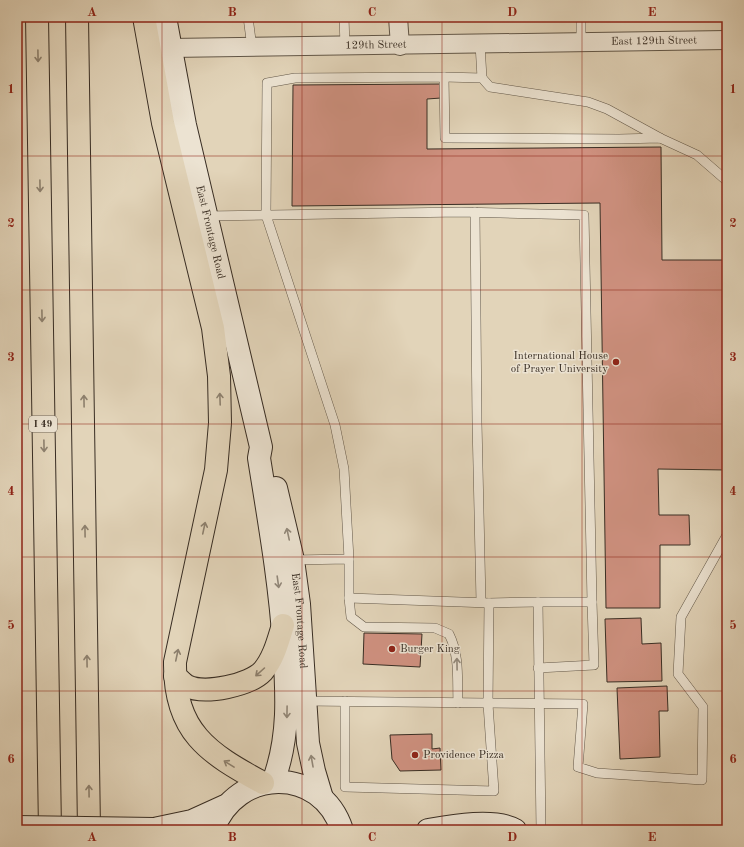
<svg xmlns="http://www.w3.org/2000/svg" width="744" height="847" font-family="'Old Standard TT',serif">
	<rect width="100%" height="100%" fill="#e2d4b9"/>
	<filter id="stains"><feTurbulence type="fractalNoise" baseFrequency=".005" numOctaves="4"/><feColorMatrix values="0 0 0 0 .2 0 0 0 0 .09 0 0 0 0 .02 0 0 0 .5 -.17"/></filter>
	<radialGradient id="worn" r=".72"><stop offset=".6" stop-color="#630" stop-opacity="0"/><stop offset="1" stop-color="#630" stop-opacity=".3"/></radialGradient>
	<g fill="#cf9180" stroke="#382d23">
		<path d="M441 84V98L427 99V149L661 147 662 260H725L727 470 658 469 659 515H689L690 545H660V608H606L600 203 292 206 293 85Z"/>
		<path d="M641 618 642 644 661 643 662 681 607 682 605 619Z"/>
		<path d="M364 633 422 634 420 667 363 664Z"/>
		<path d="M667 686 668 711H659L660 757 620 759 617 688Z"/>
		<path d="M432 734V749L440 748 441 770 400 771 392 759 390 735Z"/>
	</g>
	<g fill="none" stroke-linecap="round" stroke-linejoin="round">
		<defs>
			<g id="lane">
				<path d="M248 17 252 48"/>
				<path d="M344 17 345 46"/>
				<path d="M581 17V42"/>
				<path d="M480 44 482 78"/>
				<path d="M444 77 482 78 490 87 588 102 607 109 660 138"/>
				<path d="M475 212 477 422 481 602"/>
				<path d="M206 216 461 212 584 215 592 602H538L541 830"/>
				<path d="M349 559 344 469 335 425 266 215 267 83 295 78 444 77 445 138 619 139 660 138 697 155 727 181"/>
				<path d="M293 560 349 559V598L489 603 538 602"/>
				<path d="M349 598 351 617 364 627 435 628 449 634C460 656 457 680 458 703"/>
				<path d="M538 668 594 665 592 602"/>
				<path d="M306 701 583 704 578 767 597 773 702 780 703 707 678 674 681 617 727 535"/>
				<path d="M345 701V787L494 791 488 704 489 603"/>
			</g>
			<g id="street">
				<path d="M398 17 400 46"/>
				<path id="s1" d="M170 48 727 40"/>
			</g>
			<g id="secondary">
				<path id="s2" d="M165 17 185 125 261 447 259 458C269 521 280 583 284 646 287 693 290 737 273 782"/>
				<path id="s3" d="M276 488 293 560 299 604 308 743 314 771 322 798"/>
				<path d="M154 829 192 821 225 806"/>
				<path d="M213 830C236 767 321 765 342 830"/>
				<path d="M428 830C451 826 495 818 515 830"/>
			</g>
			<g id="highway">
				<path d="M37 17 50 830"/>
				<path d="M77 17 89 830"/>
				<path d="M144 17 163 123 213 328 219 376 220 423 216 470 175 662C174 732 208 753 263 783"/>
				<path d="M175 676C179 679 183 684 187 686 205 695 250 685 263 671 274 658 278 641 283 625"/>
			</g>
		</defs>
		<use href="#lane" stroke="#625748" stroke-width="10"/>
		<use href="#street" stroke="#625748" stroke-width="20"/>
		<use href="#secondary" stroke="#382d23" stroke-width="24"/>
		<use href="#highway" stroke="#382d23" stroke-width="24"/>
		<use href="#lane" stroke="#ece3d2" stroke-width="9"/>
		<use href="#street" stroke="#ece3d2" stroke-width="18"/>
		<use href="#secondary" stroke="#ece3d2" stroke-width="22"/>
		<use href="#highway" stroke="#e2d4b9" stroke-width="22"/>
		<defs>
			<path id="secondary-bridge" d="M17 827 154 829"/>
		</defs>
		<use href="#secondary-bridge" stroke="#382d23" stroke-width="24" stroke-linecap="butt"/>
		<use href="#secondary-bridge" stroke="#ece3d2" stroke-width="22"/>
	</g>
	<defs><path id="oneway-shaft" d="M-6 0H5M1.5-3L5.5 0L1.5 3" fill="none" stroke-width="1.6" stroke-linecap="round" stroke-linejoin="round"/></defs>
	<g stroke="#8d806e">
		<use href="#oneway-shaft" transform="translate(38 56) rotate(89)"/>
		<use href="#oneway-shaft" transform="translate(40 186) rotate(89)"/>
		<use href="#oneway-shaft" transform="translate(42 316) rotate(89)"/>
		<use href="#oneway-shaft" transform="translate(220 399) rotate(-92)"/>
		<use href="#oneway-shaft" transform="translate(84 401) rotate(-91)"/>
		<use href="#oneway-shaft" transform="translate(44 446) rotate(89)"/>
		<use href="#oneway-shaft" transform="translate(204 528) rotate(-78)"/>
		<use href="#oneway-shaft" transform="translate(85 531) rotate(-91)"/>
		<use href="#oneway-shaft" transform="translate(177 655) rotate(-78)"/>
		<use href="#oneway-shaft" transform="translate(87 661) rotate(-91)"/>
		<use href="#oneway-shaft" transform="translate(260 672) rotate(138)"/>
		<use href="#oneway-shaft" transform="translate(229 764) rotate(-148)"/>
		<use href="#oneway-shaft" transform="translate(89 791) rotate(-91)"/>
	</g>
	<g stroke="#92887a">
		<use href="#oneway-shaft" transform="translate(288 534) rotate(-102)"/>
		<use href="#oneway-shaft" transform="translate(278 582) rotate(82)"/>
		<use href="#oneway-shaft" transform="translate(457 664) rotate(-91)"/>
		<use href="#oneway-shaft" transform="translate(287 712) rotate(91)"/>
		<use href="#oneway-shaft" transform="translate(312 761) rotate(-100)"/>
	</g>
	<path fill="none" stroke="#8f2418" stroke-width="1" stroke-opacity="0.55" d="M162 17V830M302 17V830M442 17V830M582 17V830M17 156H727M17 290H727M17 424H727M17 557H727M17 691H727"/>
	<g fill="#8f2418" stroke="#ece3d2" stroke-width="1.5">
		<circle cx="616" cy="362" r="4"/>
		<circle cx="392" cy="649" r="4"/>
		<circle cx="415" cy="755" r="4"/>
	</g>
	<g text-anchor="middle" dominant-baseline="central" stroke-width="3" stroke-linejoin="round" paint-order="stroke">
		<rect fill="#ece3d2" stroke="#6e6458" stroke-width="1" x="29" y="416" width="28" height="16" rx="3"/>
		<g font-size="10" font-weight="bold" fill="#382d23">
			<text x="43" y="424">I 49</text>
		</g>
		<g font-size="11" fill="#382d23" stroke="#ece3d2">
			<text stroke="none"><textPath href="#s1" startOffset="484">East 129th Street</textPath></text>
			<text stroke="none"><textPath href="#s1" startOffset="206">129th Street</textPath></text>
			<text stroke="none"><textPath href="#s2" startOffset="220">East Frontage Road</textPath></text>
			<text stroke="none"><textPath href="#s3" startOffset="135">East Frontage Road</textPath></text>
		</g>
		<g font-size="11" fill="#382d23" stroke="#ece3d2" text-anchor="start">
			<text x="608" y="356" text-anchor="end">International House<tspan x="608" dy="13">of Prayer University</tspan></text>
			<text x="400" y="649">Burger King</text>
			<text x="423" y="755">Providence Pizza</text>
		</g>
	</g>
	<rect width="744" height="847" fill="none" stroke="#e2d4b9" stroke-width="44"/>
	<rect x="22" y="22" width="700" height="803" fill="none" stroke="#8f2418" stroke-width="1.5"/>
	<g font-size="13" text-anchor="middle" font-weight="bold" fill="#8f2418">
		<text x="92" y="16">A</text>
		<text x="232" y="16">B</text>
		<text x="372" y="16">C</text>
		<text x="512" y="16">D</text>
		<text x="652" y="16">E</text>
		<text x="11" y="93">1</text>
		<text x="733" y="93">1</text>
		<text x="11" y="227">2</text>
		<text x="733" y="227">2</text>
		<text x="11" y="361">3</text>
		<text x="733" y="361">3</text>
		<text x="11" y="495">4</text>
		<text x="733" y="495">4</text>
		<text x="11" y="629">5</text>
		<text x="733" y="629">5</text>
		<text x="11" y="763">6</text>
		<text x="733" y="763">6</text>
		<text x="92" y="841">A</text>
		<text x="232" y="841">B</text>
		<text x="372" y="841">C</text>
		<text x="512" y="841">D</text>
		<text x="652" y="841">E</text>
	</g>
	<rect width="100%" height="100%" filter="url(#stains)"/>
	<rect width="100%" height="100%" fill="url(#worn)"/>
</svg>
